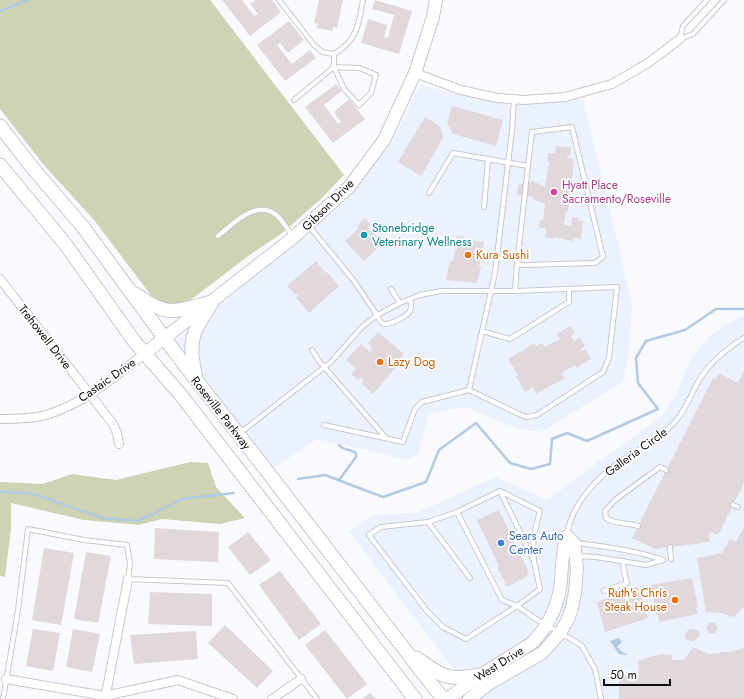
<svg xmlns="http://www.w3.org/2000/svg" width="744" height="699" font-family="Jost,sans-serif">
	<rect width="100%" height="100%" fill="#f9faff"/>
	<g fill="#ecf1ff">
		<path d="M420 85 507 105 583 99 632 303 629 351 623 382 541 432 517 428 465 407 429 414 417 455 406 459 317 439 274 468 170 345 342 205 394 138Z"/>
		<path d="M744 316V699H476L349 531 374 515 417 513 495 477 547 500 662 416 676 395 690 360 712 334 727 324Z"/>
	</g>
	<g fill="#cdd3b3">
		<path d="M0 0H210L344 175 322 198 281 234 251 254 184 305C170 307 164 308 153 298L94 220 43 164 0 109Z"/>
		<path d="M190 462 208 463 216 487 245 518 220 524 162 519 139 525 84 520 11 503V529L5 577 0 576V482L43 484 72 474 116 480Z"/>
	</g>
	<path fill="#b3cae3" d="M619 638 622 642 617 647 621 651 628 655 619 654 610 641Z"/>
	<g fill="none" stroke-linecap="round" stroke-linejoin="round">
		<g stroke="#b3cae3" stroke-width="2.5">
			<path d="M0 11 28 0"/>
			<path d="M339 445C344 451 351 449 356 453V457L339 480"/>
			<path d="M298 479 325 475 383 497 426 482 439 450 476 423 510 463 531 469 550 464 552 439 567 433 587 441 658 409 638 383 636 358 646 341 685 330 716 309H744"/>
			<path d="M0 492 30 493 103 518 137 521 153 514 181 499 234 493"/>
		</g>
	</g>
	<g fill="#e0d8db">
		<path d="M222 0H242L254 16 258 14 250 4 255 0H272L281 12 250 36Z"/>
		<path d="M319 0H343L337 28 333 27V31L317 28 318 24 314 23Z"/>
		<path d="M375 0 412 11 399 54 361 43 368 19 387 25 384 37 388 38 394 15 372 9Z"/>
		<path d="M289 21 304 40 288 53 280 43 277 45 292 64 310 50 316 58 285 81 257 45Z"/>
		<path d="M336 84 342 91 324 105 338 124 341 122 334 112 349 99 365 119 333 143 305 107Z"/>
		<path d="M452 106 503 120 496 146 453 134 447 123Z"/>
		<path d="M425 117 440 126 443 138 421 176 398 162Z"/>
		<path d="M556 146 571 147 570 156 568 155 567 158 573 159V162H574L568 211H566L564 225 571 226 572 217 579 218 578 220 583 221 581 239 573 238V241L554 237V239L545 237 546 228H539L540 220H543L545 204 533 199 534 197 517 195 518 185 533 181 545 187 549 162 547 161 548 153H555Z"/>
		<path d="M365 218 370 224 367 227 383 243 364 261 345 241 359 228 357 226Z"/>
		<path d="M457 236 465 237 464 239 484 242 479 267H481L477 283 446 280 450 261H453L455 249 457 250V247L455 246Z"/>
		<path d="M316 261 325 273 327 272 339 286 309 313 296 298 298 296 296 294 295 295 287 286Z"/>
		<path d="M570 326 575 333 571 336 574 341 580 338 585 346 580 349 582 351 585 349 591 359 576 368 575 365 561 373 565 378 536 394 533 387 525 392 516 377 518 375 508 359 521 351 522 352 524 351 523 350 534 343 536 346 542 343 545 347 560 339 557 334Z"/>
		<path d="M378 332 404 354 396 365 397 366 373 394 361 383 364 380 360 377 358 380 351 374 356 369 346 360 361 344 370 352 372 350 370 349 372 347 368 343Z"/>
		<path d="M744 371V483L718 535 711 532 709 535 710 542 655 549 632 538 713 378 716 379 719 373 738 383Z"/>
		<path d="M499 510 529 573 527 574 528 576 507 587 497 567 499 566 477 520Z"/>
		<path d="M744 527V607L734 617 720 613 706 612 697 558 722 553 730 539 736 542Z"/>
		<path d="M155 528 219 532 218 562 154 559Z"/>
		<path d="M248 532 271 560 250 575 228 547Z"/>
		<path d="M44 548 74 553 61 625 32 620Z"/>
		<path d="M86 552 111 556 98 623 74 619Z"/>
		<path d="M280 571 321 624 299 640 259 585Z"/>
		<path d="M692 578 698 607 696 608 698 614 659 622 658 615H656L651 585Z"/>
		<path d="M638 587 648 618 605 632 597 602Z"/>
		<path d="M150 592 212 594V626L148 624Z"/>
		<circle cx="712" cy="628" r="5.5"/>
		<path d="M225 625 273 671 257 688 208 643Z"/>
		<path d="M33 629 60 633 53 671 26 666Z"/>
		<path d="M73 629 100 634 92 672 66 667Z"/>
		<path d="M690 629H695L700 632 699 637 694 641 687 640 685 637 686 632Z"/>
		<path d="M325 630 367 684 347 699 305 645Z"/>
		<path d="M196 631 198 659 134 664 130 635Z"/>
		<path d="M693 647 709 654 720 653V652H730L744 648V699H619V676H639L638 661 645 659V658L663 654 672 655V660H684Z"/>
		<path d="M370 693 376 699H362Z"/>
	</g>
	<g fill="none" stroke-linecap="round" stroke-linejoin="round">
		<defs>
			<g id="lane">
				<path d="M279 0 314 45 322 52 334 54C357 41 359 24 363 0"/>
				<path d="M680 39 693 34 724 0"/>
				<path d="M680 39 683 26 707 0"/>
				<path d="M294 100 334 67 360 68 376 75 371 93 359 105 344 89 334 67V54"/>
				<path d="M484 207 488 160"/>
				<path d="M218 236C233 224 255 200 275 214 282 219 287 229 293 236"/>
				<path d="M517 264 528 166"/>
				<path d="M391 289 400 303"/>
				<path d="M410 299C411 303 412 307 410 311 407 316 388 327 382 323 380 322 378 317 377 315L400 303 420 295 441 291H515L517 264 524 265 595 263 603 257 572 127 532 132 528 166 453 153 429 193"/>
				<path d="M482 331 510 339 569 302V290"/>
				<path d="M312 350 319 361 386 438"/>
				<path d="M469 390 519 414 526 417 537 415 603 372 609 358 617 287 515 291"/>
				<path d="M324 425 403 442 415 409 422 402 469 390 495 273 512 130 514 99"/>
				<path d="M240 433 331 362 361 328 377 315 354 281 309 226"/>
				<path d="M500 491 533 559"/>
				<path d="M733 505 738 507"/>
				<path d="M457 512 500 491 540 511 533 538 534 561 540 589 517 606 502 600 457 512 428 522 381 527 369 535 427 611 443 627 466 639 517 606 539 621 571 639 582 646 595 669 601 699"/>
				<path d="M428 522 470 578"/>
				<path d="M638 526C627 522 616 525 606 518L605 511 615 500 660 467 666 470"/>
				<path d="M567 535C571 505 597 477 621 461 639 449 658 440 673 424 685 412 690 396 698 382 709 363 726 349 744 338"/>
				<path d="M575 543C604 546 635 550 663 560"/>
				<path d="M670 547 671 559"/>
				<path d="M577 556 596 557 646 565 663 560"/>
				<path d="M604 591 627 583 624 572 623 561"/>
				<path d="M3 699 18 610 28 529 84 540 127 545 130 564 128 579 228 583 317 699"/>
			</g>
			<g id="street">
				<path d="M415 73 461 90 497 98 524 100 565 97 612 84 648 63 680 39"/>
				<path d="M0 279 113 424 117 433 119 444"/>
				<path d="M0 419C15 419 32 419 46 415 85 403 113 378 144 354"/>
				<path d="M6 679 105 696 178 680 233 699"/>
				<path d="M105 699 128 579"/>
				<path d="M272 699 301 679"/>
			</g>
			<g id="secondary">
				<path d="M144 354 294 237 349 187 384 140 415 73 433 17 436 0"/>
				<path d="M447 699 481 675 532 643C546 629 557 609 560 588 562 578 561 568 563 557 564 549 564 543 567 536L574 543 577 568 575 592 572 608 567 621 560 633 542 653 490 683 469 699"/>
			</g>
			<g id="primary">
				<path d="M0 126 31 166 83 227 174 351 443 699"/>
				<path d="M0 165 66 245 134 341 180 394 415 699"/>
				<path d="M135 294C144 300 155 308 166 310 180 313 198 305 212 302"/>
				<path d="M196 378C194 368 191 357 192 347 192 330 204 316 212 302"/>
				<path d="M416 658C444 677 446 681 481 675"/>
			</g>
		</defs>
		<use href="#lane" stroke="#c7c9d0" stroke-width="6"/>
		<use href="#street" stroke="#c7c9d0" stroke-width="10"/>
		<use href="#secondary" stroke="#c7c9d0" stroke-width="14"/>
		<use href="#primary" stroke="#c7c9d0" stroke-width="15"/>
		<use href="#lane" stroke="#fff" stroke-width="4"/>
		<use href="#street" stroke="#fff" stroke-width="8"/>
		<use href="#secondary" stroke="#fff" stroke-width="12"/>
		<use href="#primary" stroke="#fff" stroke-width="13"/>
	</g>
	<circle fill="#d1479c" stroke="#fff" stroke-width="1.5" cx="554" cy="192" r="4"/>
	<circle fill="#0f9aa8" stroke="#fff" stroke-width="1.5" cx="364" cy="235" r="4"/>
	<g fill="#e8710a" stroke="#fff" stroke-width="1.5">
		<circle cx="468" cy="255" r="4"/>
		<circle cx="380" cy="362" r="4"/>
		<circle cx="675" cy="600" r="4"/>
	</g>
	<circle fill="#3f7fe0" stroke="#fff" stroke-width="1.5" cx="501" cy="543" r="4"/>
	<g text-anchor="middle" dominant-baseline="central" stroke-width="3.5" stroke-linejoin="round" paint-order="stroke">
		<g font-size="12" fill="#b23c85" stroke="#fff" text-anchor="start">
			<text x="562" y="185">Hyatt Place<tspan x="562" dy="14">Sacramento/Roseville</tspan></text>
		</g>
		<g font-size="12" fill="#0d0e10" stroke="#fff">
			<text transform="translate(328 205) rotate(-45)">Gibson Drive</text>
			<text transform="translate(45 337) rotate(52)">Trehowell Drive</text>
			<text transform="translate(107 380) rotate(-35)">Castaic Drive</text>
			<text transform="translate(221 413) rotate(52)">Roseville Parkway</text>
			<text transform="translate(636 452) rotate(-36)">Galleria Circle</text>
			<text transform="translate(499 664) rotate(-32)">West Drive</text>
		</g>
		<g font-size="12" fill="#0d838f" stroke="#fff" text-anchor="start">
			<text x="372" y="228">Stonebridge<tspan x="372" dy="14">Veterinary Wellness</tspan></text>
		</g>
		<g font-size="12" fill="#c56008" stroke="#fff" text-anchor="start">
			<text x="476" y="255">Kura Sushi</text>
			<text x="388" y="362">Lazy Dog</text>
			<text x="667" y="593" text-anchor="end">Ruth's Chris<tspan x="667" dy="14">Steak House</tspan></text>
		</g>
		<g font-size="12" fill="#366cbe" stroke="#fff" text-anchor="start">
			<text x="509" y="536">Sears Auto<tspan x="509" dy="14">Center</tspan></text>
		</g>
	</g>
	<path d="M604 679v6h66v-6" fill="none" stroke="#0d0e10" stroke-width="2"/>
	<text x="610" y="679" font-size="12" fill="#0d0e10" stroke="#ffffff" stroke-width="3" paint-order="stroke">50 m</text>
</svg>
